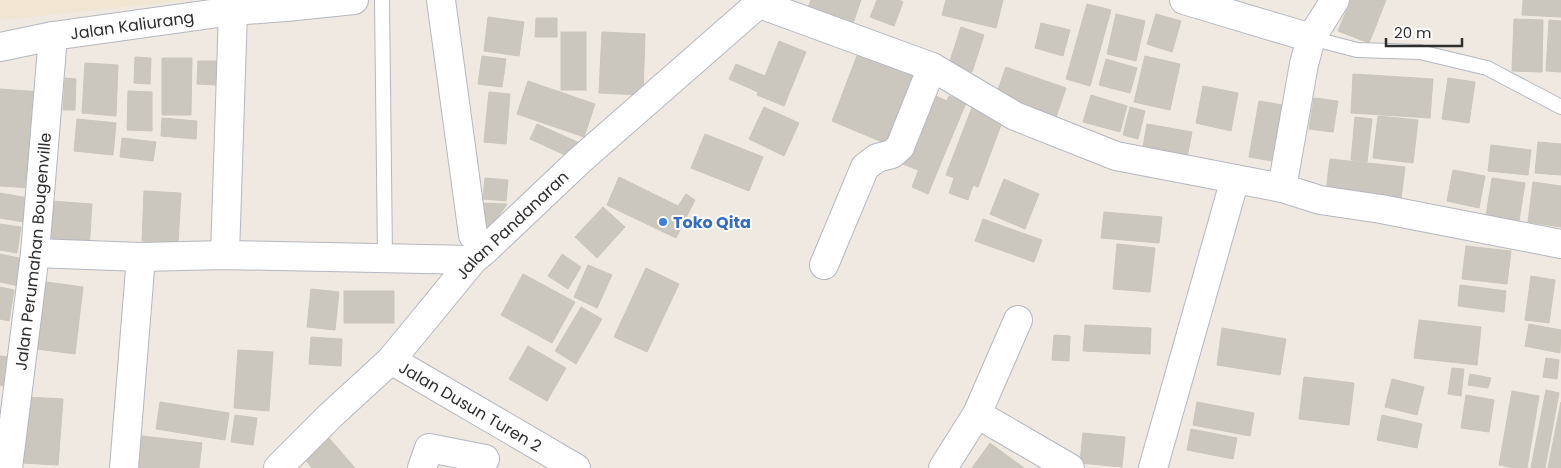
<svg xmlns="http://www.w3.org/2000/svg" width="1561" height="468" font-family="Poppins,sans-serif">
	<rect width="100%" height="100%" fill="#efe9e1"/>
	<path fill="#f0e6d1" d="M0 0H190L0 20Z"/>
	<g fill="#cbc7bf" stroke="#cbc5ba">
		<path d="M811 0H861L849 35 804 18Z"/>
		<path d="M877 0H899L903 2 894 26 870 17Z"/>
		<path d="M946 0H1003L996 28 942 15Z"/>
		<path d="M1351 0H1386L1369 43 1338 31Z"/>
		<path d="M1523 0H1561V17L1522 15Z"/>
		<path d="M1087 4 1111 10 1090 86 1066 79Z"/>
		<path d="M1116 14 1145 21 1136 61 1107 54Z"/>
		<path d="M1156 14 1181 21 1172 52 1147 44Z"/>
		<path d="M488 17 524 22 519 56 484 51Z"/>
		<path d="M536 18H557V37H535Z"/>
		<path d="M1514 19 1543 20 1542 72 1512 71Z"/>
		<path d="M1549 20 1561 21V72L1546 71Z"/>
		<path d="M1041 23 1070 30 1063 56 1035 48Z"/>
		<path d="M961 27 984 35 972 72 949 64Z"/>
		<rect x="561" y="32" width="25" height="58"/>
		<path d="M602 32 645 34 643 95 599 93Z"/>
		<path d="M779 41 806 52 784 106 757 95 758 92 729 79 736 64 765 76Z"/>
		<path d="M860 48 923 73 894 147 832 121Z"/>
		<path d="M482 56 506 59 502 87 478 84Z"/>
		<path d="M1145 56 1180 64 1170 110 1134 102Z"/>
		<path d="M135 57 151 58 150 84 134 83Z"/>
		<path d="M162 58H192L191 115H162Z"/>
		<path d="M1106 59 1137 68 1130 93 1099 85Z"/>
		<path d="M198 61H218V85L197 84Z"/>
		<path d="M85 63 118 65 116 116 82 113Z"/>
		<path d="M1006 67 1066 88 1055 120 995 98Z"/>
		<path d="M1353 74 1433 79 1430 118 1351 113Z"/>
		<path d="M65 78 76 79 75 110H63Z"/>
		<path d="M1448 78 1475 82 1469 123 1442 119Z"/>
		<path d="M528 81 595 104 584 137 517 114Z"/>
		<path d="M1203 86 1238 93 1231 131 1196 123Z"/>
		<path d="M0 89 42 92 34 188 0 186Z"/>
		<path d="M128 91 152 92V131L127 130Z"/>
		<path d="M489 92 510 94 506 144 484 142Z"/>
		<path d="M927 92 947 101 918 170 898 162Z"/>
		<path d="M1091 95 1127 106 1120 132 1083 122Z"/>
		<path d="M949 96 966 103 945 153 928 146Z"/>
		<path d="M1314 98 1338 101 1333 132 1309 129Z"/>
		<path d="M1259 101 1283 105 1272 161 1249 157Z"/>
		<path d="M973 105 1004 117 988 160 956 149Z"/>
		<path d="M764 107 799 123 784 156 749 139Z"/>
		<path d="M1130 107 1145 111 1138 139 1123 135Z"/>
		<path d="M1378 116 1418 120 1413 163 1373 158Z"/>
		<path d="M1355 117 1372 119 1367 162 1351 160Z"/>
		<path d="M162 118 197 121 196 139 161 136Z"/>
		<path d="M77 119 116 123 113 155 74 151Z"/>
		<path d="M537 124 582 144 576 160 530 139Z"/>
		<path d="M1147 124 1192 132 1186 162 1142 153Z"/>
		<path d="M705 134 763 157 749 191 691 168Z"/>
		<path d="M122 138 156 142 153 161 120 157Z"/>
		<path d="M1538 142 1561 144V175L1535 173Z"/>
		<path d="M1491 145 1531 150 1528 175 1488 171Z"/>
		<path d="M928 146 945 153 928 194 912 187Z"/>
		<path d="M956 149 988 160 978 187 946 175Z"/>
		<path d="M1330 159 1405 167 1401 199 1326 192Z"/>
		<path d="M1453 170 1485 176 1479 208 1447 201Z"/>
		<path d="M619 177 678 206 686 194 695 200 676 238 607 205Z"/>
		<path d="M485 178 508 180 506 201 483 199Z"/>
		<path d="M954 178 973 185 968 200 949 193Z"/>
		<path d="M1492 178 1525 183 1519 221 1486 216Z"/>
		<path d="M1004 179 1039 194 1025 229 990 214Z"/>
		<path d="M1533 182 1561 186V227L1528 222Z"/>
		<path d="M144 191 181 193 178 243 142 241Z"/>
		<path d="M0 193 34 199 29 223 0 218Z"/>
		<path d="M51 201 92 204 89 250 47 247Z"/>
		<path d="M479 203 507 204 477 248Z"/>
		<path d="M603 207 625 227 597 258 575 237Z"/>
		<path d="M1104 212 1162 217 1159 243 1101 238Z"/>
		<path d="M983 219 1042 240 1034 262 975 241Z"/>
		<path d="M0 224 21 227 17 253 0 250Z"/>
		<path d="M1117 244 1155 248 1150 292 1113 289Z"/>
		<path d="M1466 246 1511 251 1507 284 1462 279Z"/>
		<path d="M0 254 28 260 23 287 0 282Z"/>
		<path d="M562 254 581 267 568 289 548 276Z"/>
		<path d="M588 265 612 275 597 308 574 297Z"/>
		<path d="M646 268 679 284 647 352 614 337Z"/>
		<path d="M523 274 575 302 552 343 501 315Z"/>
		<path d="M1531 276 1555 280 1549 323 1525 320Z"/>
		<path d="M46 282 83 287 75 354 37 349Z"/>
		<path d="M1460 285 1506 291 1504 312 1458 306Z"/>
		<path d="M0 287 14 290 9 321 0 319Z"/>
		<path d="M311 289 339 292 335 330 307 327Z"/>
		<rect x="344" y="291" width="50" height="32"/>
		<path d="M581 307 602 319 576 364 555 351Z"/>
		<path d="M1419 320 1481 327 1477 365 1414 358Z"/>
		<path d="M1529 324 1561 330 1560 353 1525 346Z"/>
		<path d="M1085 325 1151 328 1150 354 1083 351Z"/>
		<path d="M1222 328 1286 339 1280 375 1217 365Z"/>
		<path d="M1054 335 1070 336 1069 361 1052 360Z"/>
		<path d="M311 337 342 339 341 366 309 364Z"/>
		<path d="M528 346 566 368 547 401 509 379Z"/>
		<path d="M238 350 273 352 269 411 234 408Z"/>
		<path d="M0 356 11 357 7 386 0 385Z"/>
		<path d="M1546 358 1559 360 1557 379 1543 377Z"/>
		<path d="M1452 368 1464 369 1461 396 1448 394Z"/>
		<path d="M1470 374 1491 378 1488 388 1468 385Z"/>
		<path d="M1304 377 1354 383 1349 425 1299 419Z"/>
		<path d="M1392 379 1424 387 1417 415 1385 407Z"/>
		<path d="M1546 390 1559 393 1545 468H1531Z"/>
		<path d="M1512 391 1539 396 1527 468H1515L1499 465Z"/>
		<path d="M1466 395 1494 400 1489 432 1461 428Z"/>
		<path d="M26 397 63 399 58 465 22 463Z"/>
		<path d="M160 402 229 413 225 440 156 429Z"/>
		<path d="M1197 402 1254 413 1250 436 1193 425Z"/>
		<path d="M1561 402V468H1548Z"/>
		<path d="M235 415 257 418 253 445 231 442Z"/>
		<path d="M1382 415 1422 424 1417 448 1377 440Z"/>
		<path d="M1191 429 1237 438 1233 459 1187 450Z"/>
		<path d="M1083 433 1125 437 1122 467 1080 463Z"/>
		<path d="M142 436 202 443 199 468H138Z"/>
		<path d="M328 437 355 468H312L304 458Z"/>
		<path d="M990 443 1024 468H972Z"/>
	</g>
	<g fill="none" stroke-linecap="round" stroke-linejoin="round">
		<defs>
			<g id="service">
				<path d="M382 0 385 257"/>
				<path d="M1311 38 1357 50 1420 52 1487 68 1561 107"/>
			</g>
			<g id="minor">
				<path d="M441 0 473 235"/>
				<path d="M1184 0 1311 38"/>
				<path d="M760 4 932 67 1015 116 1116 156 1282 188 1320 200 1381 209 1561 244"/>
				<path id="s1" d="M0 47 53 36 233 11 286 7 354 0"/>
				<path d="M1282 188 1304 64 1311 38 1335 0"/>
				<path d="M35 253 141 257 225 255 473 260"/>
				<path d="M225 255 233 11"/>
				<path d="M824 265 865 167 877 158 892 154 900 147 932 67"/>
				<path id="s2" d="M391 360 576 468"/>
				<path d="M977 414 1070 468"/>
				<path id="s3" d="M8 468 35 253 53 36"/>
				<path d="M124 468 141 257"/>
				<path d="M422 468 429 448 485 459"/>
				<path d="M943 468 977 414 1018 320"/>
				<path d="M1153 468 1235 179"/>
			</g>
			<g id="secondary">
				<path id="s4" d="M278 468 331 415 391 360 473 260 484 251 579 161 763 0"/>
			</g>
		</defs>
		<use href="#service" stroke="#b4b7c1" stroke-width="16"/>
		<use href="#minor" stroke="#b4b7c1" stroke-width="30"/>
		<use href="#secondary" stroke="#b4b7c1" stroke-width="30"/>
		<use href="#service" stroke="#fff" stroke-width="14"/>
		<use href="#minor" stroke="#fff" stroke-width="28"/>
		<use href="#secondary" stroke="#fff" stroke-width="28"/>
	</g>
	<circle fill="#3f7fe0" stroke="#fff" stroke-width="2" cx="663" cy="222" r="5"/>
	<g text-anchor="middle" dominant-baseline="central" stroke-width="4" stroke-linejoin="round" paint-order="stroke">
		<g font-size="16" fill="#2e2e2e" stroke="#fff">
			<text stroke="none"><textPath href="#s1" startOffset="134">Jalan Kaliurang</textPath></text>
			<text stroke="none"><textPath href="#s4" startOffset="338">Jalan Pandanaran</textPath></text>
			<text stroke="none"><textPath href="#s3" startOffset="218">Jalan Perumahan Bougenville</textPath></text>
			<text stroke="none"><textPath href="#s2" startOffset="92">Jalan Dusun Turen 2</textPath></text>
		</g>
		<g font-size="16" font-weight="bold" fill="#366cbe" stroke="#fff" text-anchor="start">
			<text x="673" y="222">Toko Qita</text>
		</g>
	</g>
	<path d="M1386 38v8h76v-8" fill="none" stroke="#2e2e2e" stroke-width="2.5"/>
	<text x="1394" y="38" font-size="15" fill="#2e2e2e" stroke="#ffffff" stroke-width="4" paint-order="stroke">20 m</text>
</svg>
